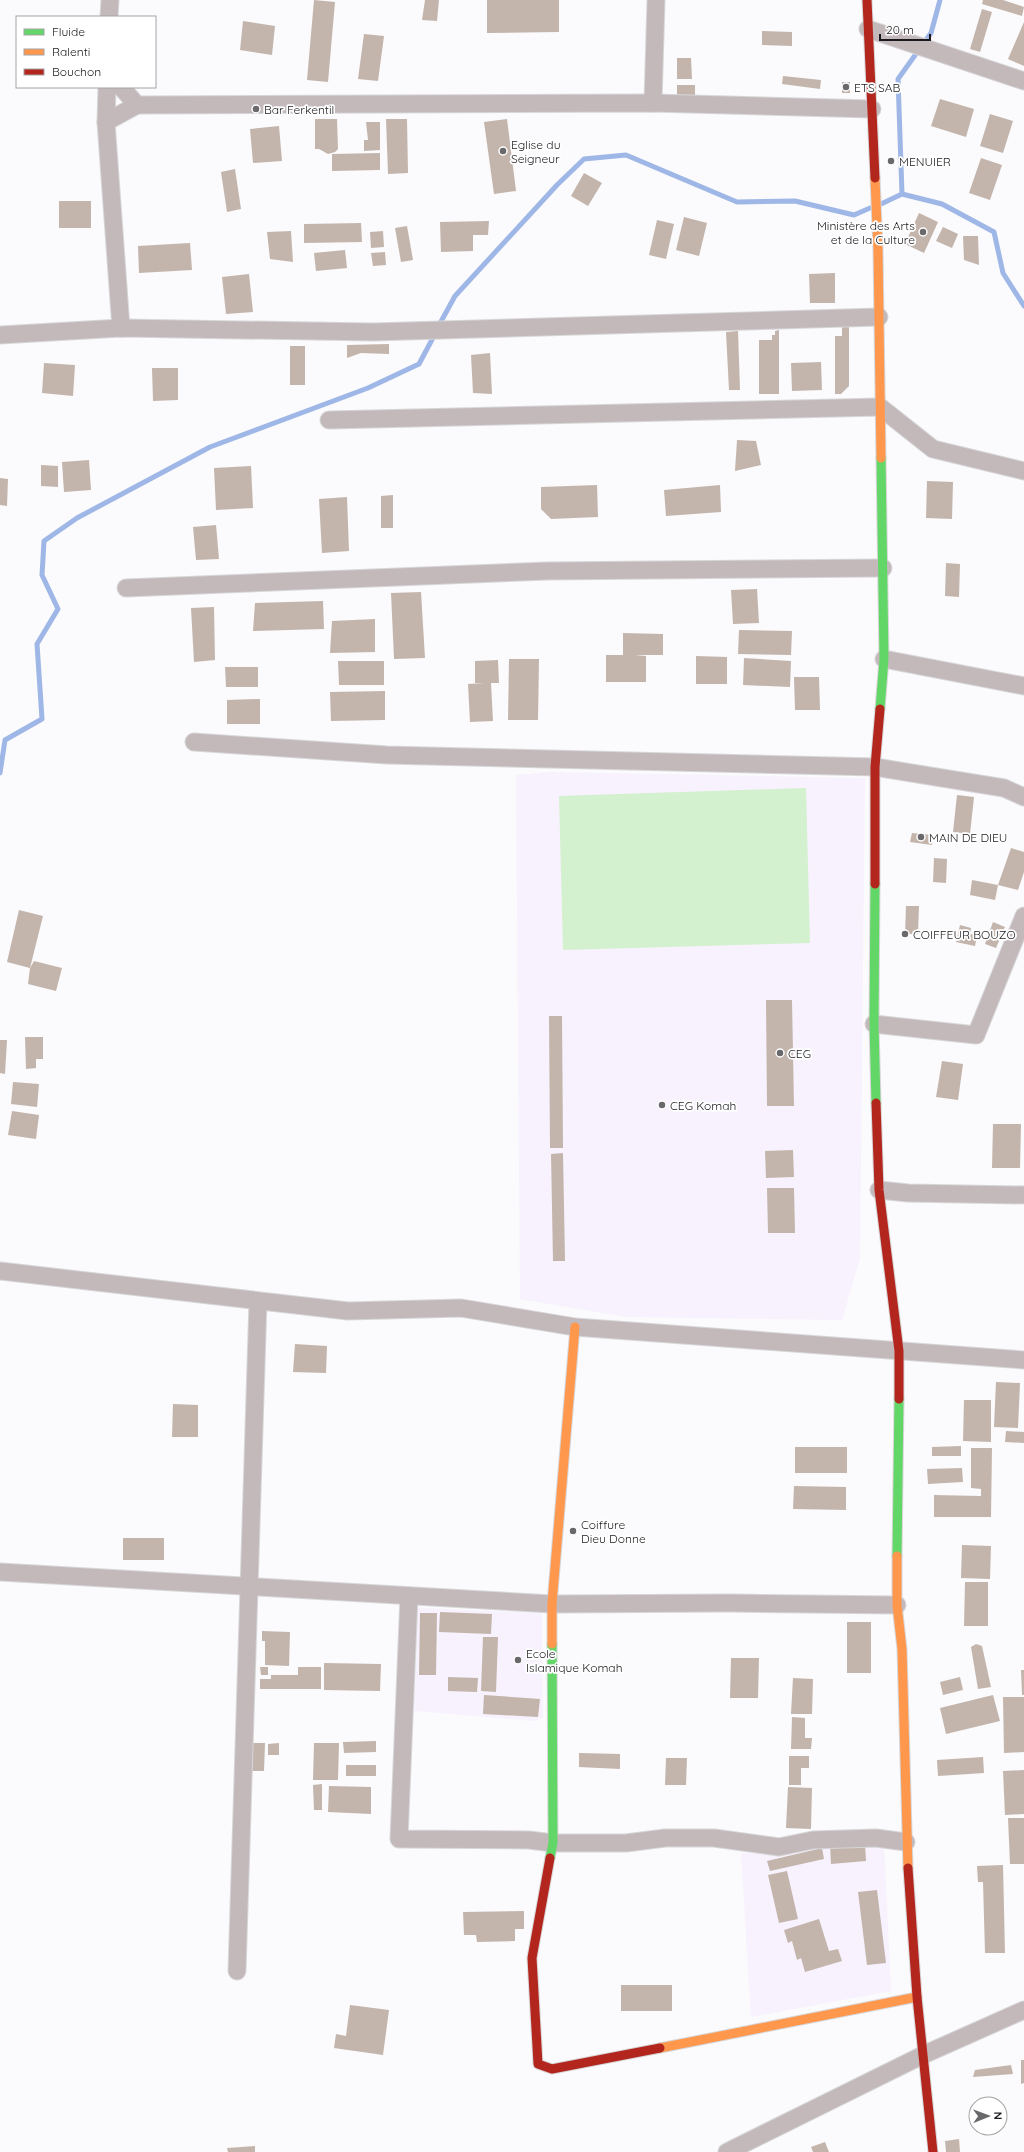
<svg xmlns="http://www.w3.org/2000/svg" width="1024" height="2152" font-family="Quicksand,sans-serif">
	<rect width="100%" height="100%" fill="#fbfafc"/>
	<g fill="#f7f2fd">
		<path d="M552 772 865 778 860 1258 842 1320 626 1317 520 1299 516 775Z"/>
		<path d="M418 1608 542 1613 543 1718 533 1721 414 1711Z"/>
		<path d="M884 1844 891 1991 751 2017 741 1853 786 1852 821 1845Z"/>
	</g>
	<path fill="#d3f1ce" d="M806 788 810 943 563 950 559 796Z"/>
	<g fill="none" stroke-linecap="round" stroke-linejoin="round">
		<g stroke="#9eb7e6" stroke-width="5">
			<path d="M902 194 942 204 994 232 1003 273 1024 306"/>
			<path d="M881 204 902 194 898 79 931 33 940 0"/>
			<path d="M438 327 455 296 557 185 584 159 626 155 737 202 795 201 854 215 870 208"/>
			<path d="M0 773 5 740 42 719 37 644 58 609 42 575 44 541 77 518 210 447 368 388 419 364 435 334"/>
		</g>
	</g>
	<g fill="#c3b5ac">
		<path d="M314 0 335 2 328 82 307 80Z"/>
		<path d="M425 0H439L437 21 422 20Z"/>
		<path d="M487 0H559V32L487 33Z"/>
		<path d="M983 0H1003L1024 7 1022 16 982 4Z"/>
		<path d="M982 9 992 12 980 52 970 49Z"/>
		<path d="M243 21 275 26 272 55 240 50Z"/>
		<path d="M1024 22V66L1008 59Z"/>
		<path d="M762 31 792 32V46L762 45Z"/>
		<path d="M364 34 384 36 378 81 358 79Z"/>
		<path d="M677 58H691L692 79H677Z"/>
		<path d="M783 76 821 80 820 89 782 84Z"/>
		<rect x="842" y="82" width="8" height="11"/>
		<path d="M677 85H695V95L677 96Z"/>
		<path d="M940 99 974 109 966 137 931 126Z"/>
		<path d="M990 114 1013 121 1003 153 980 146Z"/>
		<path d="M315 119H337L338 149 335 152 328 154 319 149H315Z"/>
		<path d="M386 119H407L408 173 388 174Z"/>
		<path d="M507 119 516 191 494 194 484 122Z"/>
		<path d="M366 122H380V150L364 151V140H368Z"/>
		<path d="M279 126 282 161 253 163 250 129Z"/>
		<path d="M380 153V170L332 171V154Z"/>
		<path d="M981 158 1002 165 990 200 969 193Z"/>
		<path d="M235 169 241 209 227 212 221 172Z"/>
		<path d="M584 173 602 183 588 206 571 196Z"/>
		<rect x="59" y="201" width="32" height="27"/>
		<path d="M919 213 938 222 924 253 905 244Z"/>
		<path d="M684 217 707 223 699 256 676 250Z"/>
		<path d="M657 220 674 224 666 259 649 255Z"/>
		<path d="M489 221 488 235H473V251L441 252 440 222Z"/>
		<path d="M361 223 362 242 304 243V224Z"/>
		<path d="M407 226 413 260 401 262 395 228Z"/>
		<path d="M943 227 958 234 952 248 936 241Z"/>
		<path d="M291 231 293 262 270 259 267 232Z"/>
		<path d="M383 231 384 247 371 248 370 232Z"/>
		<path d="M963 236H978L979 265 964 260Z"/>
		<path d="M190 243 192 270 139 273 138 246Z"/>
		<path d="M345 250 347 268 316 271 314 253Z"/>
		<path d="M385 252 386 265 373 266 371 253Z"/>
		<path d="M835 273V303H810L809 274Z"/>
		<path d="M249 274 253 312 226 314 222 277Z"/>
		<path d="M842 327H849V386L841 394H835V336H842Z"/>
		<path d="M779 330V394H759V340H772V335H775V331Z"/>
		<path d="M738 331 740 390H729L726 332Z"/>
		<path d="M389 344V354L361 353 347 358V345Z"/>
		<rect x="290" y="346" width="15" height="39"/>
		<path d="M490 353 492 394 473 393 471 355Z"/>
		<path d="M821 362 822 390 792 391 791 363Z"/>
		<path d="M44 363 75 365 73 396 42 393Z"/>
		<path d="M152 368H178V400L153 401Z"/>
		<path d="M737 440 756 441 761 465 735 471Z"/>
		<path d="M89 460 91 490 64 492 62 462Z"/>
		<path d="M41 465 58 466V487L41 486Z"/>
		<path d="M251 466 253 508 216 510 214 468Z"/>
		<path d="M0 478 8 479 7 506 0 505Z"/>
		<path d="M927 481 953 482 952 519 926 518Z"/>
		<path d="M597 485 598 517 551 519 541 509V487Z"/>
		<path d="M720 485 721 512 666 516 664 490Z"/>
		<path d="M393 495V528H381V496Z"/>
		<path d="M347 497 349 551 322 553 319 499Z"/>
		<path d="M216 525 219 559 196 560 193 527Z"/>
		<path d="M946 563 960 564 959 597 945 596Z"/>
		<path d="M757 589 759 623 733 624 731 590Z"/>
		<path d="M421 592 425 658 394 659 391 593Z"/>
		<path d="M323 601 324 629 253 631 255 603Z"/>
		<path d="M214 607 215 660 194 662 191 608Z"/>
		<path d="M375 619V652L330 653 332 621Z"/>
		<path d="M739 630 792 631 791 655 738 654Z"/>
		<path d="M623 633 663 634V655H635L646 656V682H606V655H623Z"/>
		<path d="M696 656 727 657V684H696Z"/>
		<path d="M744 658 791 661 790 687 743 685Z"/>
		<path d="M509 659H539L538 720H508Z"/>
		<path d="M498 660 499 683H491L493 721 470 722 468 684 484 683H475V661Z"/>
		<path d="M338 661H384V685H339Z"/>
		<path d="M225 667H258V687H226Z"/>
		<path d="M794 677H819L820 710H795Z"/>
		<path d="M385 691V720L331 721 330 692Z"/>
		<path d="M260 699V724H227V700Z"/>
		<path d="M957 795 974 797 970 834 953 832Z"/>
		<path d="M912 833 933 835 932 845 910 842Z"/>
		<path d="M1011 848 1024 852V872L1018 890 998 885 995 900 970 895 972 880 998 885Z"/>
		<path d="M934 858 947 859 946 883 933 882Z"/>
		<path d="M906 906H919L918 934H905Z"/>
		<path d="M19 910 43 916 30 968 7 962Z"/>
		<path d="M993 922 1005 927 996 948 985 944Z"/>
		<path d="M960 925 971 928 970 934 977 935 975 946 956 942Z"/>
		<path d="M34 961 62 968 56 991 28 984 30 968Z"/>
		<path d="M766 1000H792L794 1106H767Z"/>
		<path d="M549 1016H562L563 1148H550Z"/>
		<path d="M25 1037H43V1059H36V1068L26 1069Z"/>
		<path d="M0 1040H7L5 1074 0 1073Z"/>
		<path d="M942 1061 963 1064 958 1100 936 1097Z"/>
		<path d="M13 1082 39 1084 37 1107 11 1104Z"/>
		<path d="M12 1111 39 1115 36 1139 8 1135Z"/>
		<path d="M993 1124H1021L1020 1168H992Z"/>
		<path d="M793 1150 794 1177 766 1178 765 1151Z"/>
		<path d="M563 1153 565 1261H553L551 1154Z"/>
		<path d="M767 1188H794L795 1233H768Z"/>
		<path d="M295 1344 327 1346 326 1373 293 1372Z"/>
		<path d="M996 1382 1020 1383 1018 1428 994 1427Z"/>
		<path d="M964 1400H991V1442L963 1441Z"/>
		<path d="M173 1404 198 1405V1437H172Z"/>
		<path d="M1006 1431 1024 1432V1443L1005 1442Z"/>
		<path d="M961 1446V1456H932V1447Z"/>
		<rect x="795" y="1447" width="52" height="26"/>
		<path d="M971 1448H992L991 1517H934V1495L981 1496V1489L971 1488Z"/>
		<path d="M962 1468 963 1482 928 1484 927 1469Z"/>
		<path d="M794 1486 846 1487V1510L793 1509Z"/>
		<rect x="123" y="1538" width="41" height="22"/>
		<path d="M962 1545 991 1546 990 1579 961 1578Z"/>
		<path d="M965 1582H988V1626H964Z"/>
		<path d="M440 1612 492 1614 491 1634 439 1632Z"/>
		<path d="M420 1613H437L436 1675H419Z"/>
		<rect x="847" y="1622" width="24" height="51"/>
		<path d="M262 1631 290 1632 289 1666 265 1665V1641H262Z"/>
		<path d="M483 1637H498L496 1692 481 1691Z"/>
		<path d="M976 1644 982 1646 991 1687 978 1689 971 1647Z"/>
		<path d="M731 1658H759L758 1698H730Z"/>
		<path d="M324 1663 381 1664 380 1691 324 1690Z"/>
		<path d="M260 1667H268V1675H261Z"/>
		<path d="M298 1667H321V1689H260V1679H271V1675H298Z"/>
		<path d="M1021 1670H1024V1695H1022Z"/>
		<path d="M448 1677 478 1678 477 1692 448 1691Z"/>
		<path d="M960 1677 963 1690 943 1695 940 1682Z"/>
		<path d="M793 1678 813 1679 812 1714H791Z"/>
		<path d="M484 1695 540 1699 538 1717 483 1714Z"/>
		<path d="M993 1695 1000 1721 946 1734 940 1708Z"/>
		<path d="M1003 1697H1024V1752L1004 1753Z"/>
		<path d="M792 1717 805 1718V1738H812L811 1749H791Z"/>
		<path d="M376 1741V1752L344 1753 343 1742Z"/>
		<path d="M248 1743H265L264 1771H248Z"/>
		<path d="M279 1743V1755H268V1744Z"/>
		<path d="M314 1743H339L338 1780H313Z"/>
		<path d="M579 1753 620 1754V1769L579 1767Z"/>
		<path d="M789 1756H809V1768H801V1785H789Z"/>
		<path d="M983 1757 984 1773 938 1776 937 1760Z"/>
		<path d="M666 1758H687L686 1785H665Z"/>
		<rect x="346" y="1765" width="30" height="11"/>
		<path d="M1024 1770V1814L1005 1815 1003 1771Z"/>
		<path d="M322 1784V1810H314L313 1785Z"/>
		<path d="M329 1786 371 1787V1814L328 1812Z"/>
		<path d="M788 1787 812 1788 811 1829 786 1828Z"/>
		<path d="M1008 1818H1024V1864H1010Z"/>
		<path d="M865 1843 866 1861 831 1864 830 1845Z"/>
		<path d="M822 1848 824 1859 770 1871 767 1861Z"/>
		<path d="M1003 1865 1005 1953H985L983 1882H978L977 1866Z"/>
		<path d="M787 1871 798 1919 779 1923 768 1875Z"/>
		<path d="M877 1890 886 1963 867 1965 858 1892Z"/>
		<path d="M524 1911V1929H515V1941L477 1942 476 1935H464L463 1912Z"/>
		<path d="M819 1919 829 1951 838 1949 842 1961 805 1972 801 1958 797 1960 792 1941 788 1943 784 1930Z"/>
		<rect x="621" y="1985" width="51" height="26"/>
		<path d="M350 2005 389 2010 383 2055 334 2048 336 2034 346 2036Z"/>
		<path d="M1021 2060H1024V2083L1021 2084Z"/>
		<path d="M1011 2065 1013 2074 973 2077 975 2070Z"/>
		<path d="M959 2139 960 2152H946L945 2141Z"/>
		<path d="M825 2142 829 2152H813L811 2147Z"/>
		<path d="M255 2146V2152H228L227 2148Z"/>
	</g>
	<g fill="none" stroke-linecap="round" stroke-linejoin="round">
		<defs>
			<g id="street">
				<path d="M109 17 110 0"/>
				<path d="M868 29 1024 81"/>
				<path d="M107 87 106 122 121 328"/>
				<path d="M121 87 137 105 653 103 872 109"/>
				<path d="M653 103 656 0"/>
				<path d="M106 122 137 105"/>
				<path d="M0 335 121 328 373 332 879 317"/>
				<path d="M329 420 880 407 933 449 1024 471"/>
				<path d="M126 588 547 571 883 568"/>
				<path d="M884 659 1024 686"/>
				<path d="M194 742 387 755 875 767 1004 788 1024 797"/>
				<path d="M874 1024 976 1035 1024 916"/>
				<path d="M879 1190 908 1193 1024 1195"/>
				<path d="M0 1271 348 1311 461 1308 575 1327 1024 1360"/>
				<path d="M0 1572 552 1604 730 1603 897 1605"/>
				<path d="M409 1596 399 1839 529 1840 553 1843H626L665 1838H714L779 1847 813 1840 876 1838 906 1842"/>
				<path d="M237 1971 258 1301"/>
				<path d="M727 2152 923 2055 1024 2010"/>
			</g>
			<g id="fast">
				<path d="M880 709 884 659 881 458"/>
				<path d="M875 884 874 1024 876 1103"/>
				<path d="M897 1556 899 1399"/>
				<path d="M550 1858 553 1843 552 1644"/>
			</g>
			<g id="slow">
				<path d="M875 178 878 250 881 458"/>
				<path d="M897 1556V1605L902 1649 908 1868"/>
				<path d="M552 1644V1604L575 1327"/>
				<path d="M660 2048 917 1997"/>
			</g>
			<g id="jam">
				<path d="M867 0 875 178"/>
				<path d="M875 884V767L880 709"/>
				<path d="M876 1103 879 1190 899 1351V1399"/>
				<path d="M550 1858 532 1958 538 2064 552 2069 660 2048"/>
				<path d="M908 1868 917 1997 933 2152"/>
			</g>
		</defs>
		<use href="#street" stroke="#d7d6d8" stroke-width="19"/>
		<use href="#fast" stroke="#d7d6d8" stroke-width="11"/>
		<use href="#slow" stroke="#d7d6d8" stroke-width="11"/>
		<use href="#jam" stroke="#d7d6d8" stroke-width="11"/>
		<use href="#street" stroke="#c3b9bb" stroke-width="17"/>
		<use href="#fast" stroke="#63d668" stroke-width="9"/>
		<use href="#slow" stroke="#ff974d" stroke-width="9"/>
		<use href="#jam" stroke="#b3261e" stroke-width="9"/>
	</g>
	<g fill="#69686b" stroke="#fff" stroke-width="1.5">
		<circle cx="846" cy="87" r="4"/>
		<circle cx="256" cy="109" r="4"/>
		<circle cx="503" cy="151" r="4"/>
		<circle cx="891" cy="161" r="4"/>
		<circle cx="923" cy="232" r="4"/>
		<circle cx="921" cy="837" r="4"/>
		<circle cx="905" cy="934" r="4"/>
		<circle cx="780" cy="1053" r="4"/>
		<circle cx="662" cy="1105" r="4"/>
		<circle cx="573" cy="1531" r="4"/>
		<circle cx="518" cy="1660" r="4"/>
	</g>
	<g text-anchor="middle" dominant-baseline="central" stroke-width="3.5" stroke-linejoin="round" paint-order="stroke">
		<g font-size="12" fill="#1b191d" stroke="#fff" text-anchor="start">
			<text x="854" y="87">ETS SAB</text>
			<text x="264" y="109">Bar Ferkentil</text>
			<text x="511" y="144">Eglise du<tspan x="511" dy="14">Seigneur</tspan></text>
			<text x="899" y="161">MENUIER</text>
			<text x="915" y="225" text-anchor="end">Ministère des Arts<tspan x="915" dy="14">et de la Culture</tspan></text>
			<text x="929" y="837">MAIN DE DIEU</text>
			<text x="913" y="934">COIFFEUR BOUZO</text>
			<text x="788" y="1053">CEG</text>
			<text x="670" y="1105">CEG Komah</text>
			<text x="581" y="1524">Coiffure<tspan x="581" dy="14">Dieu Donne</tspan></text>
			<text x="526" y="1653">Ecole<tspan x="526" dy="14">Islamique Komah</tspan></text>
		</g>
	</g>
	<rect x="16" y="16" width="140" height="72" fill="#ffffff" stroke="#a4a3a5"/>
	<rect x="24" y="29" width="20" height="6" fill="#63d668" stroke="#a4a3a5"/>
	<text x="52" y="36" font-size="12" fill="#1b191d">Fluide</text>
	<rect x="24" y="49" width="20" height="6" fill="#ff974d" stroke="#a4a3a5"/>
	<text x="52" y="56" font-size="12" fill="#1b191d">Ralenti</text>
	<rect x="24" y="69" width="20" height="6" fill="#b3261e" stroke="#a4a3a5"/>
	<text x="52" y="76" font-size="12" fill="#1b191d">Bouchon</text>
	<g transform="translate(988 2116) rotate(89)"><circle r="19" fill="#ffffff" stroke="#a4a3a5"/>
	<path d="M0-3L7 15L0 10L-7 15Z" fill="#69686b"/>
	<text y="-6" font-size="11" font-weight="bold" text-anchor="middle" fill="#1b191d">N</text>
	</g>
	<path d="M880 34v6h50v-6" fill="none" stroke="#1b191d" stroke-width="2"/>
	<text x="886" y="34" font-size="12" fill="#1b191d" stroke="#ffffff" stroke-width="3" paint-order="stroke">20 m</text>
</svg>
